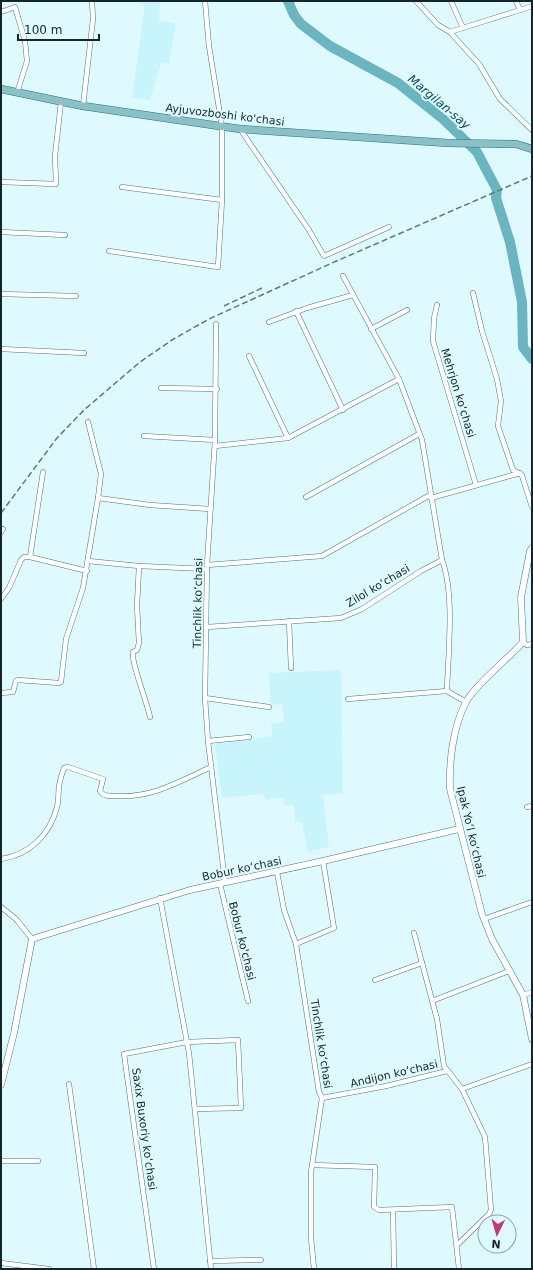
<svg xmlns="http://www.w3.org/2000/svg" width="533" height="1270" font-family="'DejaVu Sans',sans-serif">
	<rect width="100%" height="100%" fill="#defaff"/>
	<g fill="#c8f5fc">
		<path d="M140 1H160L159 20 176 24 169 64 161 63 150 100 132 98 144 12V6Z"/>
		<path d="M341 670 343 794 323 795 329 847 308 852 302 822H295L294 805H284L283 797 266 800 264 794 222 798 215 744 272 736 271 724 284 722 282 704 271 705 269 673Z"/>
	</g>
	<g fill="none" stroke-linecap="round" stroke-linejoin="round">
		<path stroke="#6bb5c0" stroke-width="10" d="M288 1 294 15 301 24 330 46 398 83 442 118 477 152 497 190 496 198 510 242 522 302 523 347 532 359"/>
		<defs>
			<g id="minor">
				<path d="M416 1 438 25 450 32 458 41 479 64 500 99 532 130"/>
				<path d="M451 1 463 28"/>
				<path d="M516 1 520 10 532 6"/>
				<path d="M1 12 15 7 25 41 27 61 17 93"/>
				<path d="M450 32 520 10"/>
				<path d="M83 106 93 19 92 1"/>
				<path d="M240 129 309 230 324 256 389 227"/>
				<path d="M1 182 56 184 55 156 61 102"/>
				<path d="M122 187 222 200"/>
				<path d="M1 232 65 235"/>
				<path d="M109 251 218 267 222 200V127L209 46 205 1"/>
				<path d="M473 293 482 331 497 379 501 401 498 426 513 470 522 475 523 479 532 507"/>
				<path d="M1 294 76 296"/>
				<path d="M437 305 434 318 433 341 476 485"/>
				<path d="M296 311 343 410"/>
				<path d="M269 322 307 308 353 295"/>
				<path d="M216 324 215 440 207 565 205 698 208 741 225 882"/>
				<path d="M371 329 407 310"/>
				<path d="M1 349 84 353"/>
				<path d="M249 356 288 438"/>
				<path d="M161 388 217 389"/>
				<path d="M144 436 215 440"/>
				<path d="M215 446 288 438 399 379"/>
				<path d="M306 497 419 434"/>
				<path d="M98 498 150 505 210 509"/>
				<path d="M431 498 520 473"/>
				<path d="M1 532 3 529"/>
				<path d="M30 557 43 472"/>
				<path d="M442 560C455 594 448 654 447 691L466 702"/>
				<path d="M88 561 139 566 207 569"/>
				<path d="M207 565 322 556 430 495"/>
				<path d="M139 566 137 606 139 643 137 650 133 652C130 659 148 705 150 717"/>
				<path d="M1 599 9 588 21 560 24 557H30L87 571"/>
				<path d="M289 621 291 668"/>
				<path d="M207 627 341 618 362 609 421 571 442 560 422 440 399 379 343 276"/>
				<path d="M523 642 527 645 532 644"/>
				<path d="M1 693 13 692 16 681 18 680 59 683 61 682 66 639 83 588 98 498 101 474 88 422"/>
				<path d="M205 698 269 707"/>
				<path d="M348 699 447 691"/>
				<path d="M208 741 249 737"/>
				<path d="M527 807 532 806"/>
				<path d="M1 859C29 855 50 835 57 807 59 800 58 793 59 786 60 780 62 773 64 768L68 767 103 779 100 791C104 797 111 796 117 796 153 798 180 781 211 767"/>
				<path d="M277 872 284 910 296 944 319 1092 322 1098 311 1172V1238L314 1269"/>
				<path d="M220 884 248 1001"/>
				<path d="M160 898 189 1053 211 1269"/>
				<path d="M1 907 16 919 32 939"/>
				<path d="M484 919 532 902"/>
				<path d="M414 933 437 1019 444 1066 462 1089 485 1137 491 1210 489 1214 457 1245"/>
				<path d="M296 944 334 928 323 861"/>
				<path d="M375 980 422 963"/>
				<path d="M523 995 532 992"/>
				<path d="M432 1001 509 971"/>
				<path d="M69 1084 94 1269"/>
				<path d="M462 1089 532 1064"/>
				<path d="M322 1098 386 1086 447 1071"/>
				<path d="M1 1161H38"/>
				<path d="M312 1165 375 1167 374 1207 379 1210 452 1207 459 1269"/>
				<path d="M393 1210 394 1269"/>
				<path d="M210 1261 261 1260"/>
				<path d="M1 1263 49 1269"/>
				<path d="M154 1269 124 1054 187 1042 238 1040 241 1108 196 1109"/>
			</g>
			<g id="tertiary">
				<path d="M532 548 530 551 521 597 523 642C508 659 476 684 466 702 453 727 449 761 450 789L482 914 492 939 523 995 532 1039"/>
				<path d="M1 1085 14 1033 32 939 190 890 323 861 459 829"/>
			</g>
			<path id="primary" d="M1 89 83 106 240 129 448 143 516 144 532 149"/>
		</defs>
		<use href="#minor" stroke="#4a767d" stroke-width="5.5"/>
		<use href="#tertiary" stroke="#4a767d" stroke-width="7"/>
		<use href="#primary" stroke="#2e6f78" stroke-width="8"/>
		<use href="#minor" stroke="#fff" stroke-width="4.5"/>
		<use href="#tertiary" stroke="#fff" stroke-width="6"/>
		<use href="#primary" stroke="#8ac1c8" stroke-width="7"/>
		<g stroke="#61777b" stroke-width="1.5" stroke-dasharray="6 3" stroke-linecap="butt">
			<path d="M224 306 264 287"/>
			<path d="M1 513 57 438 84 410 140 362 172 340 209 319 332 263 532 176"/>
		</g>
	</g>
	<g text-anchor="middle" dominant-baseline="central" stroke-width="4" stroke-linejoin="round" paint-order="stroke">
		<g font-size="11" fill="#142629" stroke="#defaff">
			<text transform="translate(225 115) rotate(7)">Ayjuvozboshi ko'chasi</text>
			<text transform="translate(458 393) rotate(73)">Mehrjon koʻchasi</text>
			<text transform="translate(378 586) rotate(-31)">Zilol ko‘chasi</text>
			<text transform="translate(198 603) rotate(-89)">Tinchlik koʻchasi</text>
			<text transform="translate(471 832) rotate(77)">Ipak Yoʻl koʻchasi</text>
			<text transform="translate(242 869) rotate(-12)">Bobur koʻchasi</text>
			<text transform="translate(242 941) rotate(76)">Bobur ko'chasi</text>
			<text transform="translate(321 1044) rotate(81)">Tinchlik koʻchasi</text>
			<text transform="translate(394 1074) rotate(-13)">Andijon koʻchasi</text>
			<text transform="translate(144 1129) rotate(82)">Saxix Buxoriy ko‘chasi</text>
		</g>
		<g font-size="12" font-style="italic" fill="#0b4f58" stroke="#defaff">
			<text transform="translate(439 102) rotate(40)">Margilan-say</text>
		</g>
	</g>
	<rect width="533" height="1270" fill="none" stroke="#142629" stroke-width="4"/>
	<g transform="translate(497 1234) rotate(185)"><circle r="19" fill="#defaff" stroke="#8da5a9"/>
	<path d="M0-3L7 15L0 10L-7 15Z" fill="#c03874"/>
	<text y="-6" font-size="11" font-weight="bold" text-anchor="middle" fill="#142629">N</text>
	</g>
	<path d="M18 34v6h81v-6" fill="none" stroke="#142629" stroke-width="2"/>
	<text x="24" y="34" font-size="12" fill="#142629" stroke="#defaff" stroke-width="3" paint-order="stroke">100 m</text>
</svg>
